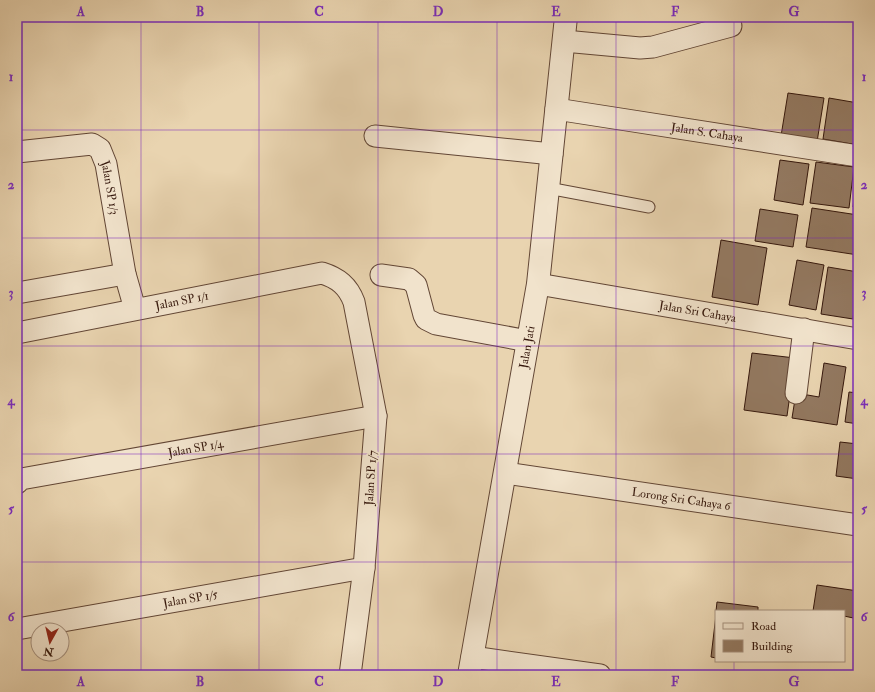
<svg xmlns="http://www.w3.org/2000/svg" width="875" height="692" font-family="'IM FELL Double Pica',serif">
	<rect width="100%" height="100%" fill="#e9d4b0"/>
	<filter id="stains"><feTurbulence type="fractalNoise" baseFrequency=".005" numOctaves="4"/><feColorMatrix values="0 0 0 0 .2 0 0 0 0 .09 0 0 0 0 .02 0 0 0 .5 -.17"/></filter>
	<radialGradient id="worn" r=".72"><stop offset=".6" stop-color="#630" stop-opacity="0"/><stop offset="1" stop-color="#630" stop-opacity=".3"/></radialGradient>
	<g fill="#937961" stroke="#35170c">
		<path d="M788 93 824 98 817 142 781 136Z"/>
		<path d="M829 98 858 103V145L823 139Z"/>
		<path d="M780 160 809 164 803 205 774 200Z"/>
		<path d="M816 162 854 167 849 208 810 203Z"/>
		<path d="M857 171H858V207H853Z"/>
		<path d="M812 208 858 215V255L806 247Z"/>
		<path d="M760 209 798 215 793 247 755 241Z"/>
		<path d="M721 240 767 248 758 305 712 297Z"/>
		<path d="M797 260 824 265 816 310 789 305Z"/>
		<path d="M828 267 858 272 853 319 821 314Z"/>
		<path d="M752 353 795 358 787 416 744 410Z"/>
		<path d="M824 363 846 367 837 425 792 418 796 393 819 397Z"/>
		<path d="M849 392 858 393V424L845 422Z"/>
		<path d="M840 442 858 444V479L836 476Z"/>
		<path d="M817 585 858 591V619L844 616V611H813Z"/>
		<path d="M717 602 758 607V611H716Z"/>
		<path d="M716 615V658L711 657Z"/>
	</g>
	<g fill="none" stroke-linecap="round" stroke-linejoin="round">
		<defs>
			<path id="service" d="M548 188 649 207"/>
			<g id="minor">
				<path d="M564 41 640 48 653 47 731 26"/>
				<path id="s1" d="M556 109 858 156"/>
				<path d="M375 136 552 154"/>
				<path id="s2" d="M17 152 92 144 100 149 106 164 125 274 135 309"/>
				<path d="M381 275 409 279 416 285 424 315 426 319 436 324 528 341"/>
				<path id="s3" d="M538 284 858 339"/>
				<path d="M17 293 125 274"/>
				<path id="s4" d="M17 333 322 273C338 278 348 286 354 302L376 416 364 568 350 675"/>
				<path d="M796 393 804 329"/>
				<path id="s5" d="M505 473 858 525"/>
				<path id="s6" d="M17 483 21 479 376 416"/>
				<path id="s7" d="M17 629 364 568"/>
				<path d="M472 657 600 675"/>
			</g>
			<g id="tertiary">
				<path id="s8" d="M469 675 538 284 566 17"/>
			</g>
		</defs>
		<use href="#service" stroke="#624635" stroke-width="13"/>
		<use href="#minor" stroke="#624635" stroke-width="23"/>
		<use href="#tertiary" stroke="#624635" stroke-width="24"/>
		<use href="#service" stroke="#f1e3cc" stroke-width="11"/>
		<use href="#minor" stroke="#f1e3cc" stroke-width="21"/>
		<use href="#tertiary" stroke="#f1e3cc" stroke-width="22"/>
	</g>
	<path fill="none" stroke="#7b2cbf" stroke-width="1" stroke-opacity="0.55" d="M141 17V675M259 17V675M378 17V675M497 17V675M616 17V675M734 17V611M17 130H858M17 238H858M17 346H858M17 454H858M17 562H858M734 661V675"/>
	<g text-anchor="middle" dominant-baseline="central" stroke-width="3.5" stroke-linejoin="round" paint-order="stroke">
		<g font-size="12" fill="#35170c" stroke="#f1e3cc">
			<text stroke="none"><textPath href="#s1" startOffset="153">Jalan S. Cahaya</textPath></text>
			<text stroke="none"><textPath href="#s2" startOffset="125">Jalan SP 1/3</textPath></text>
			<text stroke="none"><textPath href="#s4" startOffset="168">Jalan SP 1/1</textPath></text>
			<text stroke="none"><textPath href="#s3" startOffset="162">Jalan Sri Cahaya</textPath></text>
			<text stroke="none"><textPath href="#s8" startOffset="333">Jalan Jati</textPath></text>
			<text stroke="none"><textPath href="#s6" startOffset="183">Jalan SP 1/4</textPath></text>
			<text transform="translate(371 478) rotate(-86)">Jalan SP 1/7</text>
			<text stroke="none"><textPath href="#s5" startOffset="178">Lorong Sri Cahaya 6</textPath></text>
			<text stroke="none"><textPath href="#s7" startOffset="176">Jalan SP 1/5</textPath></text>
		</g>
	</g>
	<rect width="875" height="692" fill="none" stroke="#e9d4b0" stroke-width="44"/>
	<rect x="715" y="610" width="130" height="52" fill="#f1e3cc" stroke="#a6917f"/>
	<rect x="723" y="623" width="20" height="6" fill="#f1e3cc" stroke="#a6917f"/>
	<text x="751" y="630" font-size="12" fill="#35170c">Road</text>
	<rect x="723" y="640" width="20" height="12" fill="#937961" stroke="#a6917f"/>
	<text x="751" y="650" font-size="12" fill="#35170c">Building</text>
	<g transform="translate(50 642) rotate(188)"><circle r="19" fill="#f1e3cc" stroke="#a6917f"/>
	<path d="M0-3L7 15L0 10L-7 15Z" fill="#8f2418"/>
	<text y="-6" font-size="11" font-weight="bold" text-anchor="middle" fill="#35170c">N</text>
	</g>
	<rect x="22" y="22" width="831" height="648" fill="none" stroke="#7b2cbf" stroke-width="1.5"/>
	<g font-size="13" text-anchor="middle" font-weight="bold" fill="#7b2cbf">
		<text x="81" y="16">A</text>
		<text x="200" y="16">B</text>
		<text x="319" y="16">C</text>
		<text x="438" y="16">D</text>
		<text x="556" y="16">E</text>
		<text x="675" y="16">F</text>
		<text x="794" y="16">G</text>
		<text x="11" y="81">1</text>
		<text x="864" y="81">1</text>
		<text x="11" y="189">2</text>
		<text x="864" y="189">2</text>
		<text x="11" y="297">3</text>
		<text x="864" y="297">3</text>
		<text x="11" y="405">4</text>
		<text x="864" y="405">4</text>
		<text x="11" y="513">5</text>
		<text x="864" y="513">5</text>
		<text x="11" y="621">6</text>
		<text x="864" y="621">6</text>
		<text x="81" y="686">A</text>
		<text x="200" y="686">B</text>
		<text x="319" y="686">C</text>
		<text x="438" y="686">D</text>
		<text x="556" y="686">E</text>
		<text x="675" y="686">F</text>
		<text x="794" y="686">G</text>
	</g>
	<rect width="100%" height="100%" filter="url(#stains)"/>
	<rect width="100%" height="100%" fill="url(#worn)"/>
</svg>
